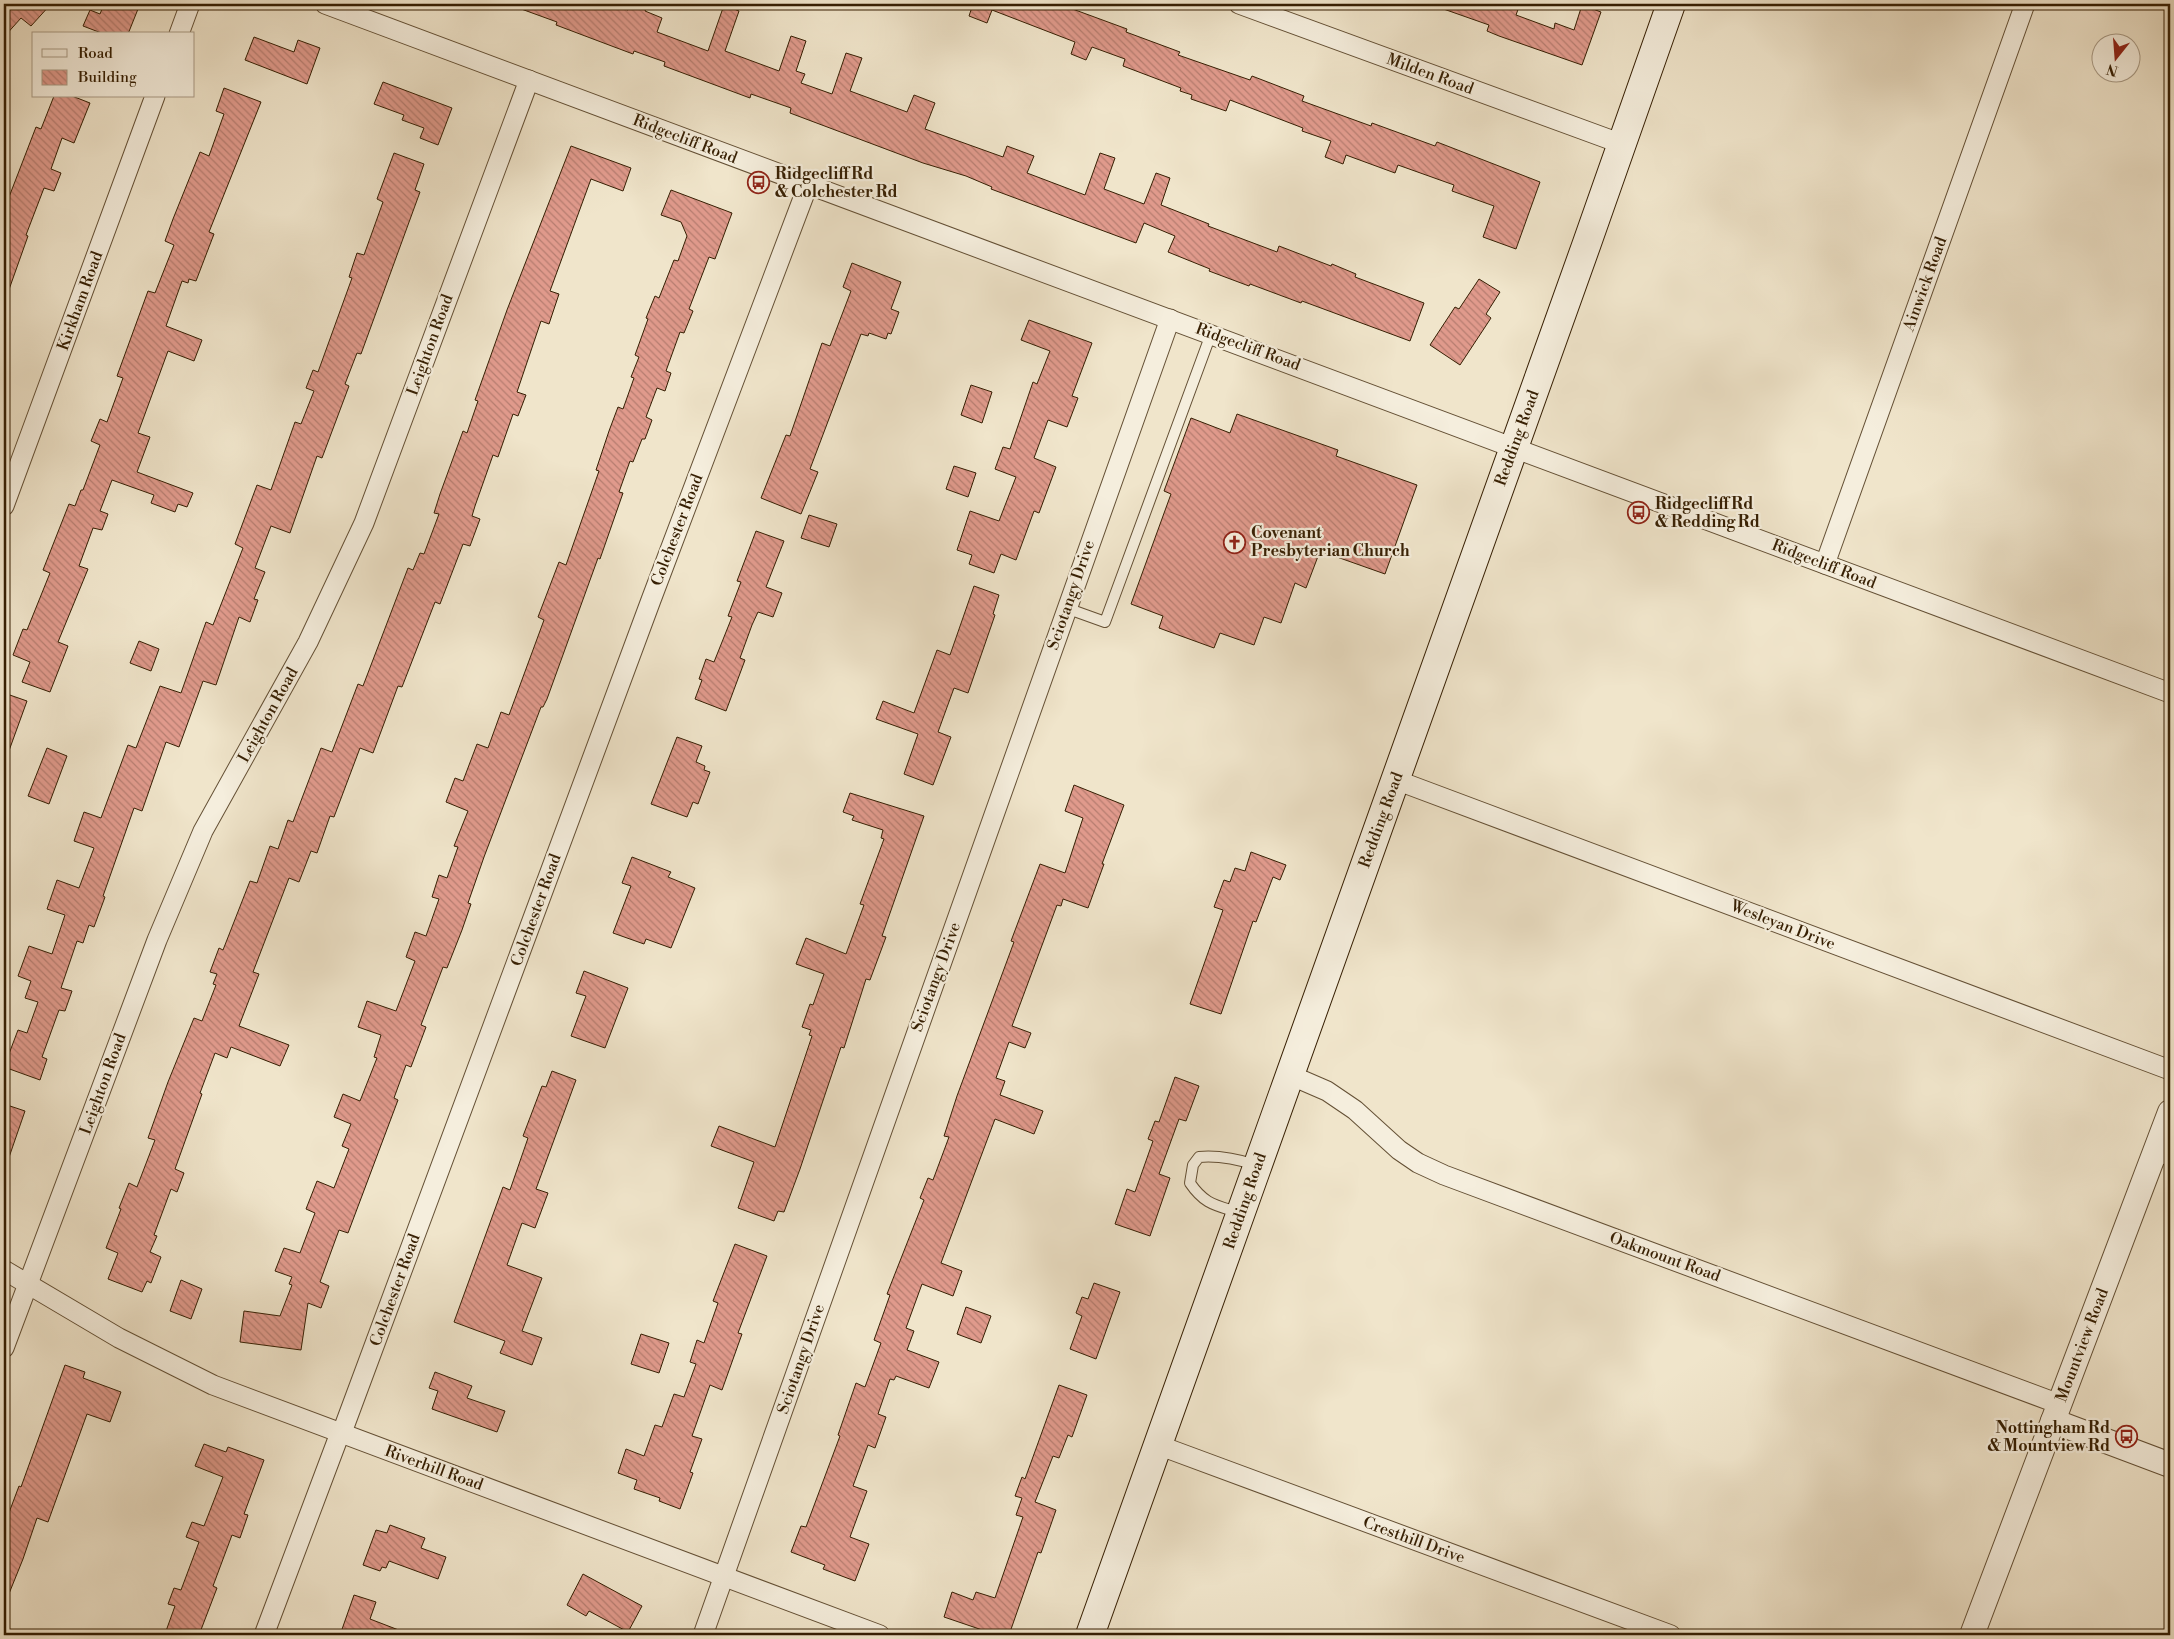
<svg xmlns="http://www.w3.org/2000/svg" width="2174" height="1639" font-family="'Libre Bodoni',serif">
	<defs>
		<pattern id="building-back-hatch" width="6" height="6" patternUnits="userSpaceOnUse" patternTransform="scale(1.25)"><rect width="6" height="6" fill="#e09a8c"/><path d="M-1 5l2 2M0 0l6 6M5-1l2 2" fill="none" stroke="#b67d70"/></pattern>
	</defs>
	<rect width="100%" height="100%" fill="#f0e5cb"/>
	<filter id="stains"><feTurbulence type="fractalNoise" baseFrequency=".004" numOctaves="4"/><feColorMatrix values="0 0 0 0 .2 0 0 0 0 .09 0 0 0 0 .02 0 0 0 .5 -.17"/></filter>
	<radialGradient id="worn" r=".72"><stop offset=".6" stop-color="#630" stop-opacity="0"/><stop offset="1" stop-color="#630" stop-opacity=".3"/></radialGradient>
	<g fill="url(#building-back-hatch)" stroke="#361f03">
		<path d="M4 4H51L31 26 21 18 4 37Z"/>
		<path d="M104 4H140L128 34H104L83 26 90 10 100 14Z"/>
		<path d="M513 4H611L628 10 630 4H648L645 11 662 18 657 32 708 51 724 5 739 11 725 51 779 71 791 36 806 41 796 71 805 74 801 83 832 94 846 53 862 58 850 91 907 112 914 95 935 103 925 129 1003 157 1007 146 1034 156 1027 173 1085 195 1100 153 1115 158 1104 189 1144 204 1156 173 1170 178 1161 205 1209 224 1208 226 1277 252 1279 246 1331 266 1332 264 1356 274 1355 277 1424 303 1410 341 1302 301 1301 303 1250 284 1249 286 1209 271 1210 269 1168 252 1175 236 1144 223 1136 243 991 189 992 187 966 176 923 163 790 113 791 108 751 94 750 98 664 66 665 62 634 51 633 54 609 45 556 25 557 22 513 6Z"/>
		<path d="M973 4H1059L1127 29 1126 32 1180 52 1178 55 1250 80 1252 76 1304 96 1302 101 1371 126 1372 123 1435 146 1437 142 1540 182 1516 249 1483 237 1494 206 1452 191 1454 185 1398 165 1395 173 1346 155 1343 164 1325 157 1331 141 1302 131 1303 128 1230 100 1226 111 1191 99 1192 95 1180 91 1181 88 1123 66 1125 59 1092 47 1086 60 1071 54 1075 42 992 10 987 23 969 16Z"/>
		<path d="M1436 4H1520L1516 15 1554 29 1555 23 1574 30 1582 5 1601 12 1582 65 1499 36 1487 31 1489 25 1435 6Z"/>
		<path d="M254 37 294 52 298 40 320 48 307 84 245 60Z"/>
		<path d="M383 82 452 108 438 145 420 138 424 128 402 120 404 115 374 104Z"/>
		<path d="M224 88 261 102 209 232 214 234 196 281 189 279 188 283 182 281 166 326 202 340 194 361 168 351 138 433 150 437 137 472 193 493 187 507 178 504 175 512 151 503 154 495 112 480 100 511 108 514 102 530 93 528 79 566 88 569 58 642 68 646 50 692 22 682 30 662 13 655 23 629 27 630 50 573 43 570 69 504 75 506 81 490H83L100 445 91 441 100 419 107 422 123 378 117 376 148 291 155 293 174 245 165 241 173 219 200 152 209 156 224 114 216 111Z"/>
		<path d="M54 96H72L90 103 74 143 62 138 51 169 61 173 54 191 44 188 26 235 28 236 6 298H4V210L36 127 41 129Z"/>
		<path d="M571 146 631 168 623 191 591 179 550 291 559 294 549 324 541 321 517 392 526 395 518 416 513 414 498 457 493 455 475 506 472 516 480 519 470 546 463 544 440 604 435 602 402 687 398 686 373 753 360 748 334 817 330 816 317 853 311 851 299 882 289 878 253 972 259 974 239 1026 289 1045 280 1066 231 1047 227 1058 215 1053 200 1093 202 1094 175 1169 184 1173 177 1192 171 1189 154 1235 157 1236 150 1252 161 1257 151 1283 147 1281 142 1292 108 1279 118 1253 106 1248 121 1209 119 1208 129 1183 137 1187 155 1140 148 1138 168 1082 194 1018 202 1021 216 985 213 984 217 974 210 972 219 948 223 950 250 881 257 883 270 846 278 849 288 820 293 822 321 748 332 752 358 684 363 686 408 568 413 570 420 553 424 554 439 514 434 513 440 494 463 431 467 433 478 401 475 400 507 310Z"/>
		<path d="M394 153 424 164 415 190 420 192 361 354 357 353 345 384 349 386 322 458 317 456 290 533 271 526 255 568 265 572 254 599 258 600 250 622 239 617 216 685 203 681 179 747 166 742 142 811 134 808 103 896 105 897 94 927 89 925 83 943 77 941 61 988 72 991 65 1011 59 1010 42 1057 47 1059 40 1080 4 1067 18 1030 27 1033 38 1002 25 998 31 981 18 976 29 946 52 954 65 915 47 909 57 880 79 888 94 848 74 841 84 812 101 818 128 745 136 748 160 686 181 693 206 622 213 625 243 548 235 544 257 485 271 490 295 422 301 424 314 391 306 388 313 370 318 372 352 278 349 277 357 253 364 255 383 202 377 199Z"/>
		<path d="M671 190 732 213 715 259 709 257 689 309 693 311 684 333 680 332 666 371 671 373 665 391 657 388 646 417 652 420 645 439H642L633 462 630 461 619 492 623 493 600 559 598 558 547 699 543 707H541L484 857 468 903 471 904 462 930 447 968 443 967 421 1025 426 1027 411 1067 406 1065 394 1098 398 1100 348 1233 339 1230 320 1282 329 1286 321 1308 308 1303 301 1350 240 1342 244 1311 280 1316 292 1285 289 1284 292 1277 275 1271 284 1248 300 1253 315 1213 306 1209 317 1181 334 1188 349 1149 342 1146 351 1124 334 1117 343 1094 360 1101 377 1058 374 1057 381 1035 358 1027 367 1001 396 1011 415 961 406 957 415 932 426 936 439 899 432 897 439 875 447 878 458 847 454 846 468 811 446 802 455 778 463 781 477 744 488 748 501 712 509 715 544 620 538 617 559 562 566 565 599 471 596 470 609 431 618 407 623 409 634 378 631 377 639 357 635 355 648 319 646 318 655 296 659 298 674 260 678 261 687 236 681 222 661 215Z"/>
		<path d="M852 263 901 282 891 309 899 312 891 334 888 333 886 339 869 333 868 336 861 334 810 469 818 472 801 514 761 498 786 435 790 436 822 343 830 346 851 291 843 287Z"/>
		<path d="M1479 279 1500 292 1486 314 1491 318 1460 365 1430 345 1455 307 1459 309Z"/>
		<path d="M1029 320 1092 343 1072 396 1078 398 1067 427 1048 420 1034 458 1056 467 1039 513 1034 511 1016 560 1001 554 994 573 969 564 972 555 957 550 970 511 999 521 1016 477 995 469 1003 447 1010 449 1033 382 1037 384 1050 351 1021 340Z"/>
		<path d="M971 385 992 392 982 423 961 415Z"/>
		<path d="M1237 414 1338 450 1336 456 1417 485 1385 574 1320 551 1306 588 1295 583 1281 623 1264 617 1254 645 1220 633 1214 648 1159 628 1163 616 1131 604 1171 494 1164 491 1191 418 1230 433Z"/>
		<path d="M954 466 976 473 968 497 946 489Z"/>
		<path d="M809 515 837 524 829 547 801 538Z"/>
		<path d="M756 531 784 541 766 587 782 593 773 617 758 612 752 625 740 658 745 660 726 711 695 699 702 680 699 679 706 659 714 662 732 617 728 616 741 582 737 581Z"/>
		<path d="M974 586 999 595 993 614 995 615 968 693 954 688 938 732 951 737 933 785 904 774 918 734 876 719 883 701 914 713 937 650 950 655Z"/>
		<path d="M139 641 159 649 151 671 130 663Z"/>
		<path d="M4 693 27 701 6 759H4Z"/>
		<path d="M677 737 702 746 696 762 705 766 704 770 710 772 698 804 693 802 687 817 651 804Z"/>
		<path d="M47 748 67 756 49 804 28 796Z"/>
		<path d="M1074 785 1124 805 1102 864H1104L1088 908 1063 899 1061 906 1057 905 1012 1026 1031 1033 1025 1048 1009 1042 996 1078 1005 1081 1000 1095 1043 1111 1034 1134 995 1119 941 1263 962 1271 953 1296 922 1284 906 1328 914 1331 907 1350 939 1362 929 1388 896 1376 894 1380 890 1379 878 1414 886 1417 875 1448 868 1445 853 1486 867 1491 850 1537 869 1544 855 1581 823 1569 825 1565 791 1552 801 1526 806 1527 840 1436 838 1435 856 1383 865 1387 881 1343 874 1340 890 1295 887 1294 924 1200 920 1198 928 1178 933 1180 949 1137 944 1136 957 1096 1014 942 1011 941 1040 864 1065 873 1083 818 1065 811Z"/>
		<path d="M850 793 924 816 882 936 886 937 870 980 866 979 844 1048 841 1047 800 1169 784 1212 778 1211 774 1221 738 1208 754 1162 711 1146 719 1126 775 1147 812 1036 809 1035 811 1030 802 1027 810 1004 813 1005 824 974 796 964 806 938 846 954 864 905 860 904 884 839 881 838 883 830 852 820 854 816 843 812Z"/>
		<path d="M1251 852 1286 865 1280 880 1273 877 1256 922 1253 921 1221 1014 1190 1004 1223 910 1214 907 1224 880 1230 882 1235 868 1245 871Z"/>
		<path d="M632 857 671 872 668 877 695 888 671 948 646 939 644 944 613 933 631 886 622 883Z"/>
		<path d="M584 971 628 988 605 1048 571 1036 586 996 576 993Z"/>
		<path d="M552 1071 576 1080 536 1189 548 1193 535 1228 522 1223 507 1265 542 1278 522 1331 542 1338 532 1365 500 1353 505 1341 454 1322 503 1187 510 1190 528 1138 523 1136 542 1086 546 1087Z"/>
		<path d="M1175 1077 1199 1086 1186 1121 1179 1119 1159 1174 1170 1178 1150 1236 1115 1224 1127 1189 1135 1192 1153 1141 1148 1139 1155 1121 1159 1122Z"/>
		<path d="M4 1104 25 1111 6 1166H4Z"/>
		<path d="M735 1244 767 1256 738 1333 742 1334 722 1390 710 1385 692 1436 702 1439 690 1472 693 1473 680 1509 659 1501 660 1498 634 1489 637 1480 618 1473 626 1449 644 1456 655 1425 662 1427 674 1394 684 1397 696 1364 690 1362 697 1340 704 1343 718 1303 713 1301Z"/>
		<path d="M181 1280 202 1289 191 1319 170 1311Z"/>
		<path d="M1094 1283 1120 1292 1096 1359 1070 1349 1082 1316 1076 1313 1082 1297 1088 1299Z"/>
		<path d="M966 1307 991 1316 981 1343 957 1334Z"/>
		<path d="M641 1334 669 1343 659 1373 631 1364Z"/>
		<path d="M65 1365 85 1372 83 1378 121 1392 110 1422 87 1414 48 1522 37 1518 23 1559 4 1606V1526L19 1486 21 1487Z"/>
		<path d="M435 1372 472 1386 467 1398 505 1411 497 1432 432 1409 438 1391 429 1388Z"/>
		<path d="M1059 1385 1087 1395 1072 1437 1068 1435 1059 1458 1053 1456 1035 1502 1056 1510 1041 1553 1038 1552 1009 1635H997L944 1617 952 1592 973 1600 976 1592 995 1598 1023 1517 1016 1515 1022 1498 1015 1496 1022 1477 1025 1479Z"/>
		<path d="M204 1444 226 1452 228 1447 264 1460 244 1514 248 1515 240 1538 232 1535 213 1586 217 1588 199 1635H178L166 1631 175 1606 168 1604 174 1588 181 1590 199 1542 186 1537 192 1522 204 1526 223 1477 195 1466Z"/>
		<path d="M390 1525 425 1538 421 1548 446 1557 438 1579 389 1561 386 1568 382 1567 380 1571 363 1565 376 1530 387 1533Z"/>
		<path d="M583 1574 642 1606 628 1632 589 1611 586 1616 567 1605Z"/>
		<path d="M354 1595 376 1602 370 1619 409 1634V1635H340Z"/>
	</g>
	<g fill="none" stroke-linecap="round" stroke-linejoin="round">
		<defs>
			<g id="service">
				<path d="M1066 608 1105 622 1211 334"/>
				<path d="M1240 1213C1216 1205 1205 1205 1190 1183L1193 1165 1199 1157C1219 1155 1237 1159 1256 1165"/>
			</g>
			<g id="minor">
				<path d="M325 4 2170 693"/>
				<path d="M1239 4 1622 144"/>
				<path d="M179 34 190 4"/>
				<path d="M4 506 155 96"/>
				<path d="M1825 564 2025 4"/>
				<path d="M1396 780 2170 1070"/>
				<path d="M1290 1075 1327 1091 1355 1110 1399 1150 1418 1163 1444 1175 2059 1404"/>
				<path d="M2156 1151 2170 1156"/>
				<path d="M4 1270 119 1338 213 1385 880 1635"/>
				<path d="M4 1348 157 940 203 831 308 642 364 523 529 80"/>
				<path d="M1158 1445 1671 1635"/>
				<path d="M264 1635 337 1441 344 1427 651 600 808 185"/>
				<path d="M703 1635 1170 319"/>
			</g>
			<g id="tertiary">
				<path d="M2053 1421 2170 1465"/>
				<path d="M1972 1635 2170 1112"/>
			</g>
			<path id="secondary" d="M1090 1635 1587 243 1671 4"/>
		</defs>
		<use href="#service" stroke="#645035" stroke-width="12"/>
		<use href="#minor" stroke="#645035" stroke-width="21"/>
		<use href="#tertiary" stroke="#645035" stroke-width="26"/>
		<use href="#secondary" stroke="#361f03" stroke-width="30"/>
		<use href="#service" stroke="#f5eedd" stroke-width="10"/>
		<use href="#minor" stroke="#f5eedd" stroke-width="19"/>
		<use href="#tertiary" stroke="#f5eedd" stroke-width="24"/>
		<use href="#secondary" stroke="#f5eedd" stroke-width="28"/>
	</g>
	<defs>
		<symbol id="bus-ring" viewBox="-11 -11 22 22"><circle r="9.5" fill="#f5eedd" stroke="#8f2418" stroke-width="1.5"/><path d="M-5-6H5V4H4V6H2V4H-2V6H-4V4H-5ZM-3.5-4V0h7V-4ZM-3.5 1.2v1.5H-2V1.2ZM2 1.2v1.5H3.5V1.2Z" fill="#8f2418"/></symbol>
		<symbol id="church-ring" viewBox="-11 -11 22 22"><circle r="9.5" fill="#f5eedd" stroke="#8f2418" stroke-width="1.5"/><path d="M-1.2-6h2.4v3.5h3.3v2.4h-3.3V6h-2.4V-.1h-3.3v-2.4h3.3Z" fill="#8f2418"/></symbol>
	</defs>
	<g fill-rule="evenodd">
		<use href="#bus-ring" x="746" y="170" width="25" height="25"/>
		<use href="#bus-ring" x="1626" y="500" width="25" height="25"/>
		<use href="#church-ring" x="1222" y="530" width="25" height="25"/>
		<use href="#bus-ring" x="2114" y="1424" width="25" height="25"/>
	</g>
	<g text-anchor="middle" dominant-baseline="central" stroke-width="4.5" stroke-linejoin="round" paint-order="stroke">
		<g font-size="16" fill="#361f03" stroke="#f5eedd">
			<text transform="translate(1430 74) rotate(20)">Milden Road</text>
			<text transform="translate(685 139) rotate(21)">Ridgecliff Road</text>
			<text transform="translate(1925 284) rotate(-70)">Ainwick Road</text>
			<text transform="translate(80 301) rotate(-70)">Kirkham Road</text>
			<text transform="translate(430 345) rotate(-70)">Leighton Road</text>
			<text transform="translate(1248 347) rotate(20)">Ridgecliff Road</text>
			<text transform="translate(1517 438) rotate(-70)">Redding Road</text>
			<text transform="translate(677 530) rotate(-69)">Colchester Road</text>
			<text transform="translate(1824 564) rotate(21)">Ridgecliff Road</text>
			<text transform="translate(1071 595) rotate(-71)">Sciotangy Drive</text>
			<text transform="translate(268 715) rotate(-61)">Leighton Road</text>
			<text transform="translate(1381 820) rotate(-70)">Redding Road</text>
			<text transform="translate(536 910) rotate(-70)">Colchester Road</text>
			<text transform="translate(1783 925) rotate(21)">Wesleyan Drive</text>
			<text transform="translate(936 977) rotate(-70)">Sciotangy Drive</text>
			<text transform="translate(103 1084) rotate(-70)">Leighton Road</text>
			<text transform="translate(1245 1201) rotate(-71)">Redding Road</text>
			<text transform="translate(1665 1257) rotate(20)">Oakmount Road</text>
			<text transform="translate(395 1290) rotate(-70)">Colchester Road</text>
			<text transform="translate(2082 1345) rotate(-69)">Mountview Road</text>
			<text transform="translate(801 1359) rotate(-71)">Sciotangy Drive</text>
			<text transform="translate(434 1468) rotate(20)">Riverhill Road</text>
			<text transform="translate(1414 1540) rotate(20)">Cresthill Drive</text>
		</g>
		<g font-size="16" font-weight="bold" fill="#361f03" stroke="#f5eedd" text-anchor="start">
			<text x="775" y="174">Ridgecliff Rd<tspan x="775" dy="18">&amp; Colchester Rd</tspan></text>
			<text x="1655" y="504">Ridgecliff Rd<tspan x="1655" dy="18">&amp; Redding Rd</tspan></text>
			<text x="1251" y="533">Covenant<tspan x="1251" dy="18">Presbyterian Church</tspan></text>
			<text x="2110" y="1428" text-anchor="end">Nottingham Rd<tspan x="2110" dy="18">&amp; Mountview Rd</tspan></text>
		</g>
	</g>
	<rect width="2174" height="1639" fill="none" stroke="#f0e5cb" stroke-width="20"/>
	<rect x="5" y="5" width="2164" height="1629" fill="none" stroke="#361f03" stroke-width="2.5"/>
	<rect x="10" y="10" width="2154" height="1619" fill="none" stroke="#361f03"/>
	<rect x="32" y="32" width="162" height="65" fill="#f5eedd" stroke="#a99b86"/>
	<rect x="42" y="49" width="25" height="8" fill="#f5eedd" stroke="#a99b86"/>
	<text x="78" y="58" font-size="15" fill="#361f03">Road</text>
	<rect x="42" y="70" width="25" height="15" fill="url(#building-back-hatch)" stroke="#a99b86"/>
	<text x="78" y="82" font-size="15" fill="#361f03">Building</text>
	<g transform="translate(2116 58) rotate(197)"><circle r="24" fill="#f5eedd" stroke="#a99b86"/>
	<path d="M0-4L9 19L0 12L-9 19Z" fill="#8f2418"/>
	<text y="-8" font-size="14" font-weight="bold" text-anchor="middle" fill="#361f03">N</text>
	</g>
	<rect width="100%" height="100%" filter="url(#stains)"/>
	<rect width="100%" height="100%" fill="url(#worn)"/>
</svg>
